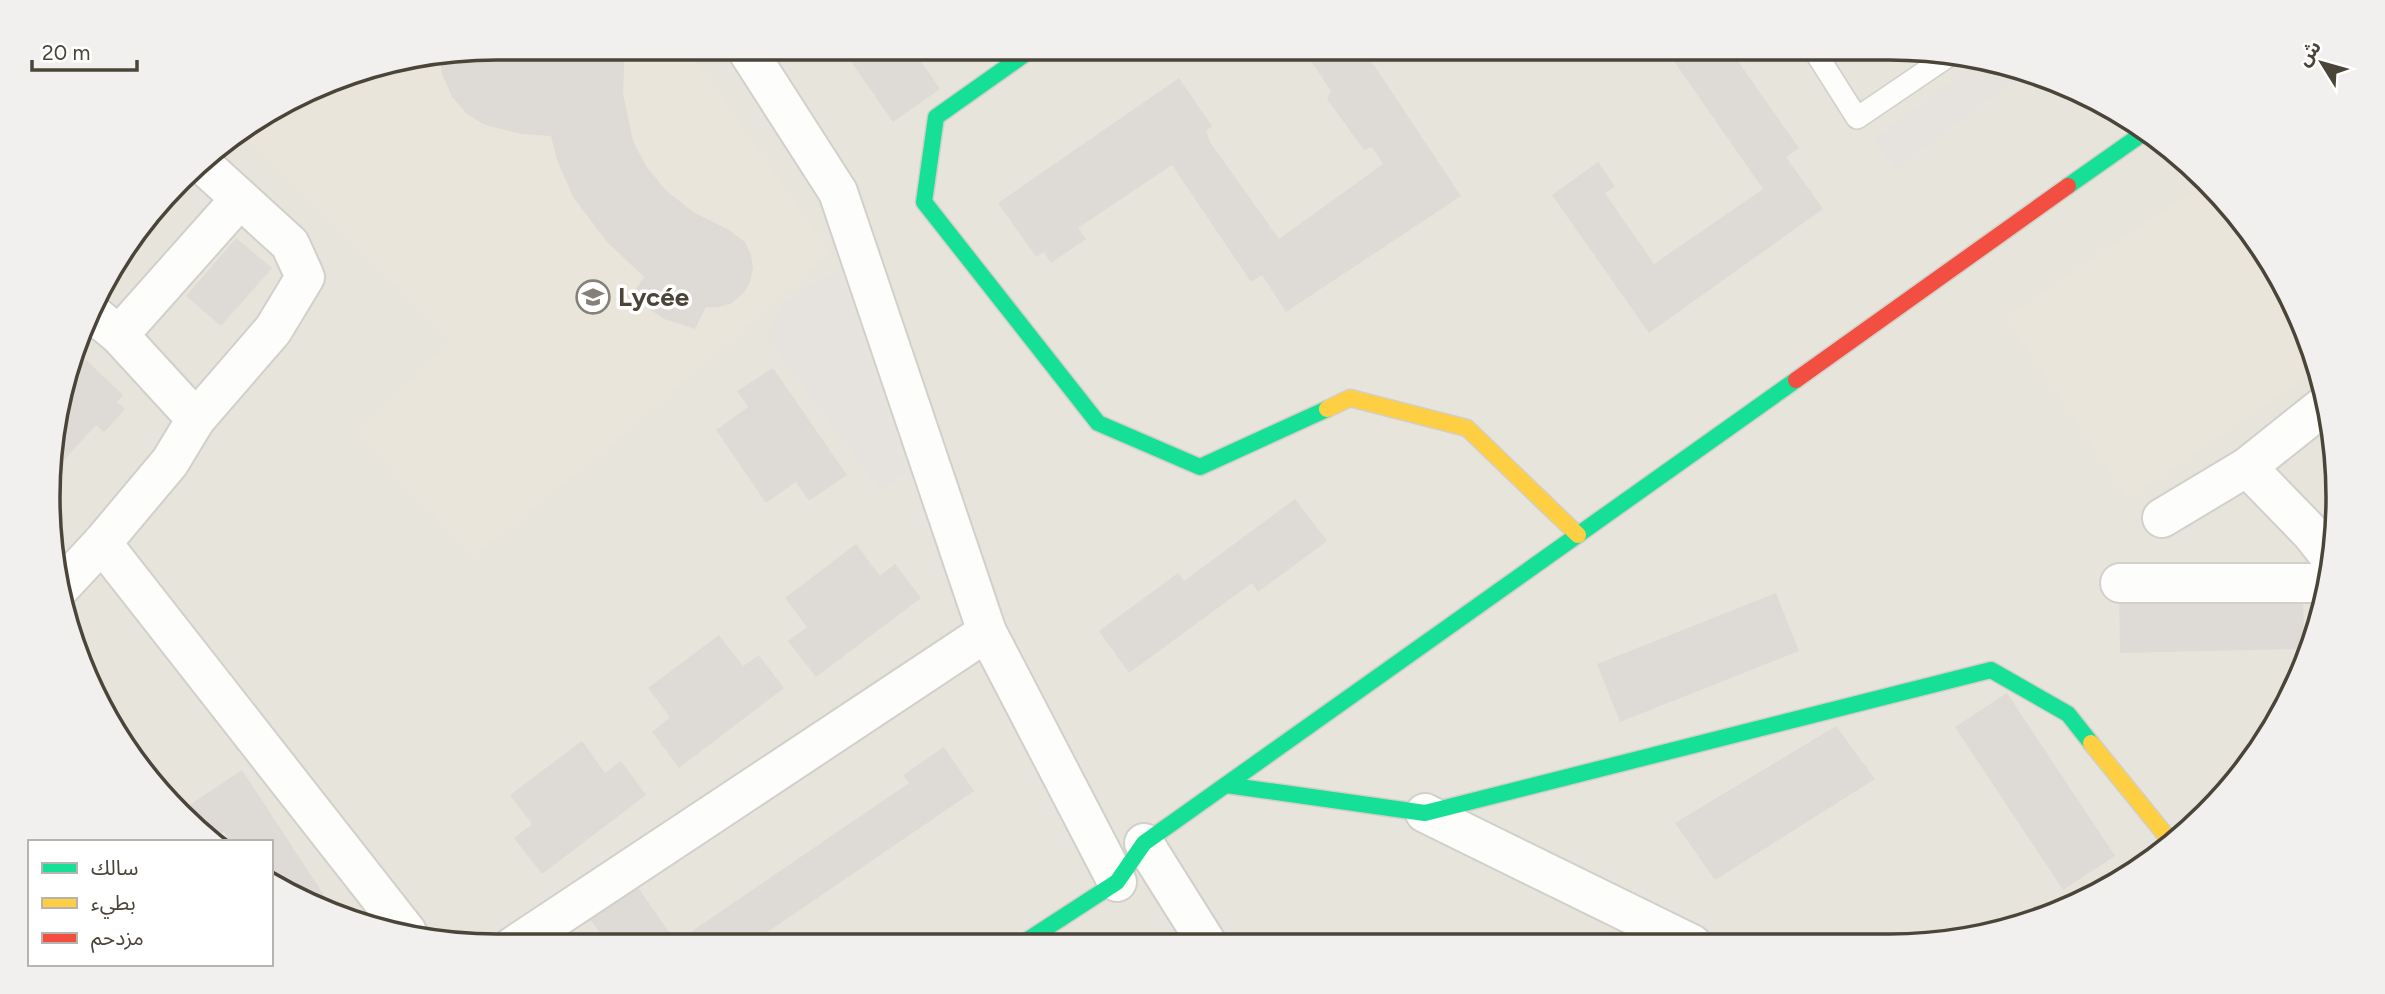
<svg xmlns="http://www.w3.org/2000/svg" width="2385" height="994" font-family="Figtree,'Noto Sans Arabic',sans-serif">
	<rect width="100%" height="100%" fill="#f4f2ee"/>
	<path fill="#e7e4dc" d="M497 47H1888L2032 71 2184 159 2291 298 2337 467 2314 641 2262 747 2184 835 2060 912 1947 943 497 947 353 923 271 879V842H212L123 747 56 585 51 438 107 272 201 159 352 71Z"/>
	<g fill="#eae5da">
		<path d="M497 47H686L829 253 599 455 473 556 358 432 452 340 242 135 352 71Z"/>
		<path d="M2203 184 2291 298 2312 373 2128 498 2006 318Z"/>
	</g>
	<g fill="#e6e3df">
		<path d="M1979 62 2029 70 1895 169 1873 140Z"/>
		<path d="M839 268 906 472 881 491 767 337 785 302Z"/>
	</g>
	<g fill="#dedbd6">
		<path d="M497 47H625L623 93 633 141 646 166 666 190 693 212 729 230 745 242 751 255 753 268 750 282 743 294 732 303 719 307H706L695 329 664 319 631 296 644 277 607 242 573 197 557 160 551 136 521 134 485 125 467 114 452 97 442 74 440 57Z"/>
		<path d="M841 47H911L940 89 893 122Z"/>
		<path d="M1293 47H1362L1461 196 1286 312 1262 275 1251 282 1172 165 1078 228 1086 239 1051 263 1044 252 1036 257 998 203 1179 78 1212 126 1206 131 1210 142 1279 239 1383 164 1372 147 1364 150 1327 99 1331 91 1307 55 1301 59Z"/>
		<path d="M1513 47H1531L1519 56Z"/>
		<path d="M1664 47H1728L1799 148 1786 157 1823 209 1649 333 1552 195 1598 162 1615 186 1605 193 1654 264 1763 189Z"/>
		<path d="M236 238 272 268 221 326 186 296Z"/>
		<path d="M86 360 123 395 117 402 125 409 104 432 96 425 52 473 51 438 63 404 67 399 65 398 73 375Z"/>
		<path d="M773 368 847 475 809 501 796 482 766 503 716 430 748 407 737 391Z"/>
		<path d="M1295 499 1327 541 1258 592 1252 583 1129 673 1099 631 1178 573 1184 581Z"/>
		<path d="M856 544 880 576 895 564 921 598 816 677 788 641 807 627 785 598Z"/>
		<path d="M2303 587 2304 649 2120 653 2119 591Z"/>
		<path d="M1776 593 1799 651 1620 722 1597 664Z"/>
		<path d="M719 635 743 666 759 655 784 688 679 768 652 732 670 717 648 688Z"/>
		<path d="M2007 693 2115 856 2063 890 1955 727Z"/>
		<path d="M1836 726 1875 779 1715 880 1675 823Z"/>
		<path d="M582 741 605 773 621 761 646 795 542 874 514 838 532 824 510 795Z"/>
		<path d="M944 747 974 791 747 946H609L590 919 637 886 676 942 909 783 903 775Z"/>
		<path d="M242 770 337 915 271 879V842H230L224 832 211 840 182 810Z"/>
	</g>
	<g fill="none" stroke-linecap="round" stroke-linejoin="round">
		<defs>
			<path id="lane" d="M1812 47 1857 118 1947 57"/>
			<g id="street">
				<path d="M745 47 838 192 987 632"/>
				<path d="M119 335 239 200"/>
				<path d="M196 419 273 330 305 277 290 244 199 161"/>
				<path d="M2247 467 2311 533 2326 552"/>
				<path d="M2162 518 2247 467 2321 408"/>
				<path d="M102 543 407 932"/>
				<path d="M2120 583H2322"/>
				<path d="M58 590 102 543 170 462 196 419 119 335 93 314"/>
				<path d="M1425 813 1692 944"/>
				<path d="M1144 843 1208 945"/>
				<path d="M512 947 987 632 1117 882"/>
			</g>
			<g id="fast">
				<path d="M1035 47 936 117 924 202 1098 423 1200 467 1327 409"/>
				<path d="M2068 186 2142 134"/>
				<path d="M1226 785 1425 813 1991 670 2068 714 2091 743"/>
				<path d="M1020 945 1117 882 1144 843 1796 380"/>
			</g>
			<g id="slow">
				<path d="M1327 409 1350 398 1467 428 1578 535"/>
				<path d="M2091 743 2172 843"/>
			</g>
			<path id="jam" d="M1796 380 2068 186"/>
		</defs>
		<use href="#lane" stroke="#d2d0cb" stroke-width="24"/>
		<use href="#street" stroke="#d2d0cb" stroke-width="42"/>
		<use href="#fast" stroke="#d3cfc5" stroke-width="19"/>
		<use href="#slow" stroke="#d3cfc5" stroke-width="19"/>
		<use href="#jam" stroke="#d3cfc5" stroke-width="19"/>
		<use href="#lane" stroke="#fdfdfc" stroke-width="21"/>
		<use href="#street" stroke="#fdfdfc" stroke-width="38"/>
		<use href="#fast" stroke="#16e098" stroke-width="16"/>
		<use href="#slow" stroke="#ffcf43" stroke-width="16"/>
		<use href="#jam" stroke="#f24e42" stroke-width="16"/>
	</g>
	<defs>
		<symbol id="school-ring" viewBox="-11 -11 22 22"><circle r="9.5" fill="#fff" stroke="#868178" stroke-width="1.5"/><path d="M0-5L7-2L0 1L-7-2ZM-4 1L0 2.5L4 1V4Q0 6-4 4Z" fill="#868178"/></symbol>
	</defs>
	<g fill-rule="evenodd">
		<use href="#school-ring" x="574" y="278" width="38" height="38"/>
	</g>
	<g text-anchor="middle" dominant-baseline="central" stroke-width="7" stroke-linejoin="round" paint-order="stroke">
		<g font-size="26" font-weight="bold" fill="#4b4439" stroke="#fff" text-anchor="start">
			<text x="618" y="297">Lycée</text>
		</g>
	</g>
	<path d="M0 0H2385V994H0ZM497 60H1889A437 437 0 0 1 2326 497V497A437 437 0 0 1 1889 934H497A437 437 0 0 1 60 497V497A437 437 0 0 1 497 60Z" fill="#f1f0ef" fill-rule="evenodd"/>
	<path fill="none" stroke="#4b4439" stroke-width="3.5" d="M497 60H1889A437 437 0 0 1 2326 497V497A437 437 0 0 1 1889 934H497A437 437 0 0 1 60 497V497A437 437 0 0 1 497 60Z"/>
	<rect x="28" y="840" width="245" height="126" fill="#ffffff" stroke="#b7b4b0" stroke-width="2"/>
	<rect x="42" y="863" width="35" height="10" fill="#16e098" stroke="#b7b4b0" stroke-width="2"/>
	<text x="91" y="875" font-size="21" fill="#4b4439">سالك</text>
	<rect x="42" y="898" width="35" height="10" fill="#ffcf43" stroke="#b7b4b0" stroke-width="2"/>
	<text x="91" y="910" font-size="21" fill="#4b4439">بطيء</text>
	<rect x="42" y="933" width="35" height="10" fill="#f24e42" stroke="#b7b4b0" stroke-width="2"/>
	<text x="91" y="945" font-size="21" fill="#4b4439">مزدحم</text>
	<g transform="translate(2322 63) rotate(307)" stroke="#ffffff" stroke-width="5" paint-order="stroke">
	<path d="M0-5L12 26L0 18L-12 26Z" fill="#4b4439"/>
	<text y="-10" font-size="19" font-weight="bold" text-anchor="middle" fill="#4b4439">ش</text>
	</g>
	<path d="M32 60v10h105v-10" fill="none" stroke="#4b4439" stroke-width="3.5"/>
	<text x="42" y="60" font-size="21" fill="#4b4439" stroke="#ffffff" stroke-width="5" paint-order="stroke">20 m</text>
</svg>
